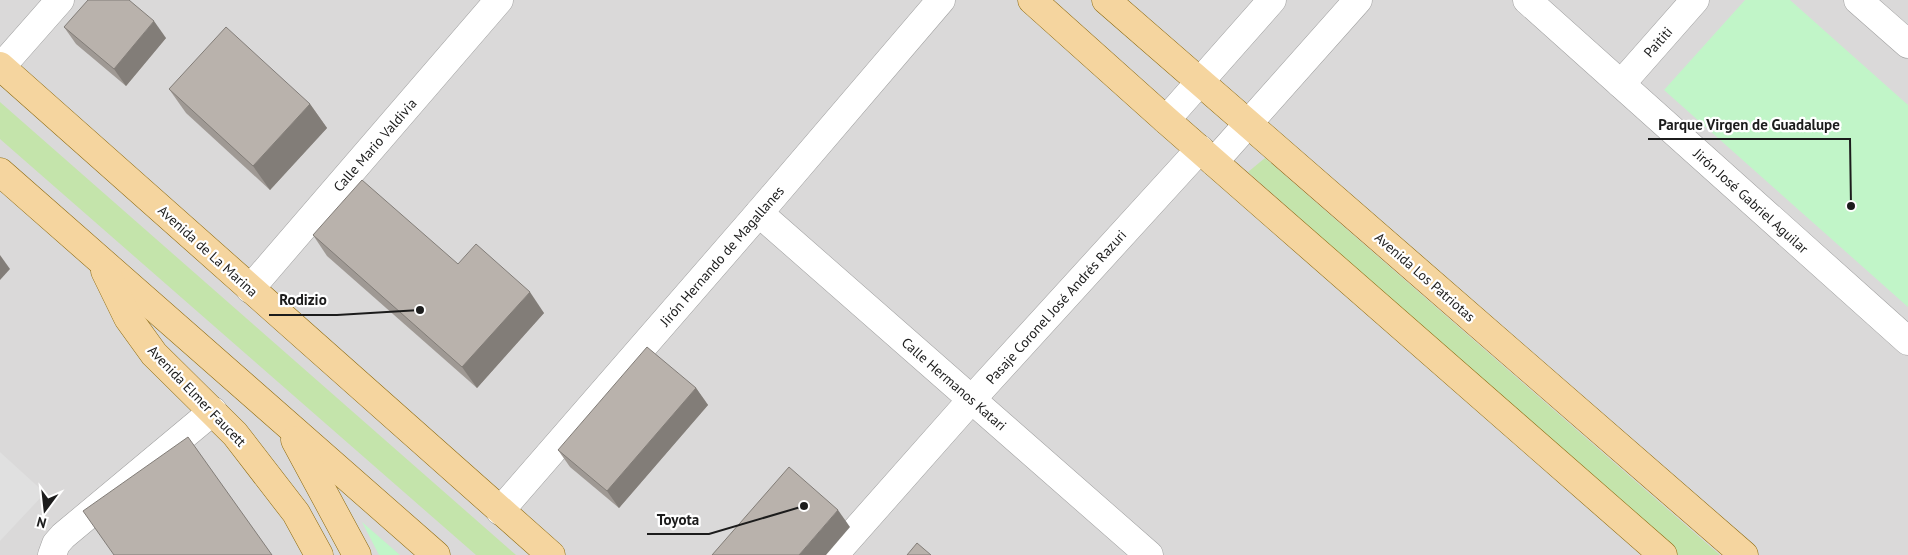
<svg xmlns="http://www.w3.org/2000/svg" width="1908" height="555" font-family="'PT Sans',sans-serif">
	<rect width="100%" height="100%" fill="#edeae2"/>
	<rect fill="#dad9d9" x="0" y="0" width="1908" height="555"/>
	<g fill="#c4e4ab">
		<path d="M0 102 516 555H476L0 139Z"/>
		<path d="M1265 158 1720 555H1678L1248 172Z"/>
	</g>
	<g fill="#c1f5c8">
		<path d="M1745 0H1790L1908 105V307L1664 90Z"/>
		<path d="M362 522 400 555H379Z"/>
	</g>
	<path fill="#e0e0e0" d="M0 452 45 493 0 541Z"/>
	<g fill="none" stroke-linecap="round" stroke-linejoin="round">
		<defs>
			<g id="minor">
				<path d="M1527 0 1908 341"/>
				<path d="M1858 0 1908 44"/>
				<path d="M1 67 60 0"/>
				<path d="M1621 84 1695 0"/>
				<path d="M1166 120 1272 0"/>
				<path d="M1214 162 1358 0"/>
				<path d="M759 213 1149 555"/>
				<path d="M250 289 499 0"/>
				<path d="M500 511 759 213 941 0"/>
				<path d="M52 555 56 544 63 536 213 411"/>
				<path d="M834 555 972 399 1200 149"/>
			</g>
			<g id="major">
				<path d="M1032 0 1166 120 1663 555"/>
				<path d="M1106 0 1744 555"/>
				<path d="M0 66 551 555"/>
				<path d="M0 172 436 555"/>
				<path d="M105 271 128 318 154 354 235 434 296 513 319 555"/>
				<path d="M295 440 357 555"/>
			</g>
		</defs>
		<use href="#minor" stroke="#a0a0a0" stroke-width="29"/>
		<use href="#major" stroke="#8a670a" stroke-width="29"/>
		<use href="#minor" stroke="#fff" stroke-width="28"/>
		<use href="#major" stroke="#f5d59f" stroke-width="28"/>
	</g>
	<g fill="#9f9994">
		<path d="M64 27 166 38 126 86 76 44Z"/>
		<path d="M169 89 310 104 327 128 270 190 186 113Z"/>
		<path d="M313 235 458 264 544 313 477 388 327 256Z"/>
		<path d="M696 388 708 405 619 508 570 467 558 450Z"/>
	</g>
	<g fill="#827d78">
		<path d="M154 21 166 38 126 86 114 69Z"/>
		<path d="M310 104 327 128 270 190 253 166Z"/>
		<path d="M0 255 10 269 0 280Z"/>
		<path d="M530 292 544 313 477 388 462 367Z"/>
		<path d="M696 388 708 405 619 508 607 491Z"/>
		<path d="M838 510 850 527 826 555H799Z"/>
	</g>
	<g fill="#b9b2ac" stroke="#827d78">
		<path d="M88 0H129L154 21 114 69 64 27Z"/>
		<path d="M226 27 310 104 253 166 169 89Z"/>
		<path d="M362 180 458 264 476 244 530 292 462 367 313 235Z"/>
		<path d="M647 347 696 388 607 491 558 450Z"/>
		<path d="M188 437 272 555H114L83 511Z"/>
		<path d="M789 467 838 510 799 555H712Z"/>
		<path d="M917 543 931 555H907Z"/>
	</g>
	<g text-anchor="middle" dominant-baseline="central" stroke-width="4.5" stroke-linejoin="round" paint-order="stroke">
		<g font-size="14" fill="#1c1c1c" stroke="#fff">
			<text transform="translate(1658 42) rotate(-49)">Paititi</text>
			<text transform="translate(375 145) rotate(-49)">Calle Mario Valdivia</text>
			<text transform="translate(1751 201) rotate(42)">Jirón José Gabriel Aguilar</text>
			<text transform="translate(208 251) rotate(42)">Avenida de La Marina</text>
			<text transform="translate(722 256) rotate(-49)">Jirón Hernando de Magallanes</text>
			<text transform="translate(1425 277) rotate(41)">Avenida Los Patriotas</text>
			<text transform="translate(1056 307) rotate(-48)">Pasaje Coronel José Andrés Razuri</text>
			<text transform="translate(954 384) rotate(41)">Calle Hermanos Katari</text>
			<text transform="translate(197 396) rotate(46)">Avenida Elmer Faucett</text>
		</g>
	</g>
	<path fill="none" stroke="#1c1c1c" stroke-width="2" d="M1851 206L1850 139H1648M420 310L337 315H269M804 506L709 534H647"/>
	<g fill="#1c1c1c" stroke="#fff" stroke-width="2">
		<circle cx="1851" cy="206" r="5"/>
		<circle cx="420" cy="310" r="5"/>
		<circle cx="804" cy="506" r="5"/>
	</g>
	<g font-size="15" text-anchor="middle" font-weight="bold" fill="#1c1c1c" stroke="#fff" stroke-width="4.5" stroke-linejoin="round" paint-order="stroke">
		<text x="1749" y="130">Parque Virgen de Guadalupe</text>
		<text x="303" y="305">Rodizio</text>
		<text x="678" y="525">Toyota</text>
	</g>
	<g transform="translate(45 510) rotate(195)" stroke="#ffffff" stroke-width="4" paint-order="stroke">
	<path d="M0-4L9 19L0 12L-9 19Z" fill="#1c1c1c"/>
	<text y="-8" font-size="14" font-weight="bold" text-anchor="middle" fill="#1c1c1c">N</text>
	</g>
</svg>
